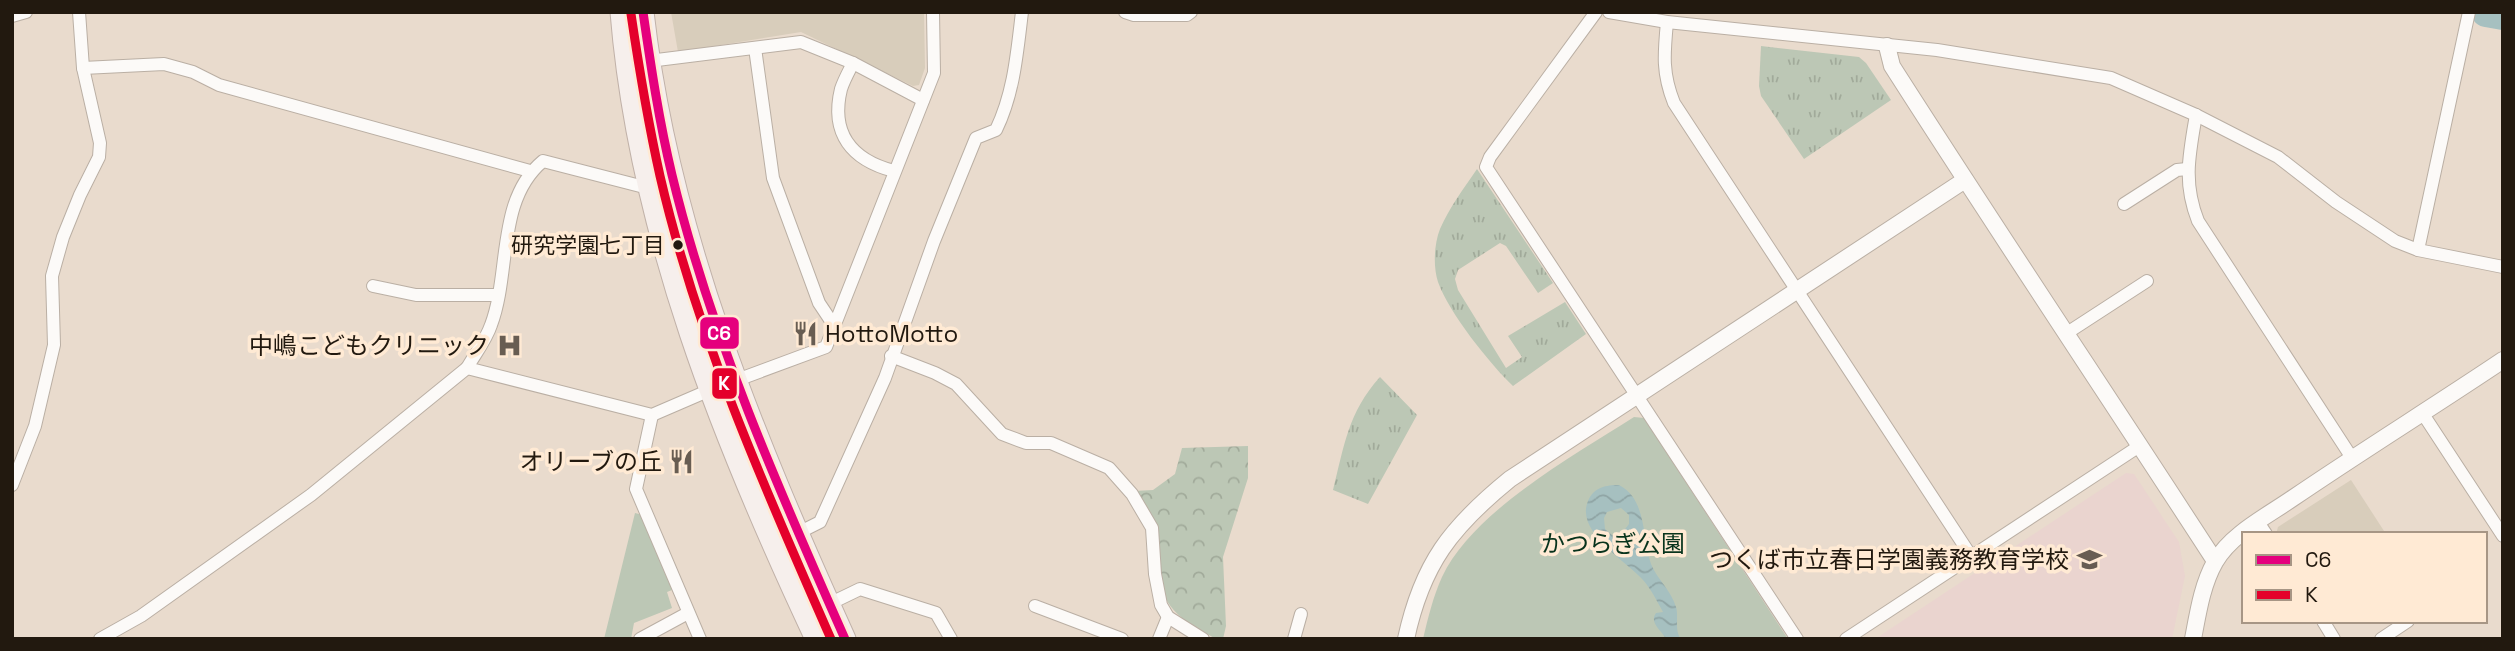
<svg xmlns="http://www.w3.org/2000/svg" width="2515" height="651" font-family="'Space Grotesk','Noto Sans JP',sans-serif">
	<defs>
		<pattern id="grass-tufts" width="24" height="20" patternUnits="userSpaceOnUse" patternTransform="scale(1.75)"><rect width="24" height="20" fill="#bcc7b5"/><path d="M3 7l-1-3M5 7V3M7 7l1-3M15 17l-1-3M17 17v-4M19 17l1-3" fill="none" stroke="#a1aa9a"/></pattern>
		<pattern id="forest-crowns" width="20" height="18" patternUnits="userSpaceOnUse" patternTransform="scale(1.75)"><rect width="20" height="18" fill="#bcc7b5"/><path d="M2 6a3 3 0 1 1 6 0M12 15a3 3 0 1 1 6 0" fill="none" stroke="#a1aa9a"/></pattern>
		<pattern id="water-waves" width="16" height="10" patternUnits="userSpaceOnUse" patternTransform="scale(1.75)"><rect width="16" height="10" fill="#a6c0c0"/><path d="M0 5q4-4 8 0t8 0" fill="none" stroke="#8fa4a4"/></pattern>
	</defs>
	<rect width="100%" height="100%" fill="#e9dbcd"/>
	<g fill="#d8cdbb">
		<path d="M671 12H924L925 68 919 85 913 86 801 32 678 52Z"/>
		<path d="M2351 480 2386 534H2276L2278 527Z"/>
	</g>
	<path fill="#ead4cf" d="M2126 473 2134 474 2179 542 2185 576 2172 639H1875Z"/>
	<g fill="url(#grass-tufts)">
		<path d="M1761 46 1859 57 1866 63 1891 100 1804 159 1761 96 1759 86Z"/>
		<path d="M1477 169 1553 283 1538 293 1506 246 1500 243 1458 270 1455 279 1458 290 1506 368 1522 357 1508 336 1565 302 1586 334 1513 386C1490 364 1449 313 1438 282 1433 267 1434 244 1440 229 1449 208 1464 188 1477 169Z"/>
		<path d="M1380 377 1417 415 1368 504 1333 490C1344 447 1348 412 1380 377Z"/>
	</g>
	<path fill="url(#forest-crowns)" d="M1248 446V478L1223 557 1226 626 1223 639H1216C1186 621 1162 612 1159 572 1158 558 1161 543 1157 529 1152 516 1141 503 1134 491L1153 490 1175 474 1182 448Z"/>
	<g fill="#bcc7b5">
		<path d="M1634 417 1644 418 1788 639H1423C1428 618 1433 597 1442 577 1473 511 1573 456 1634 417Z"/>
		<path d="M635 513 643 515 672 590 667 592 672 608 634 623 631 639H604Z"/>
	</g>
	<path fill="url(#water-waves)" fill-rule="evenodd" d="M1619 485C1647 499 1642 538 1651 564 1657 579 1671 590 1676 607 1679 617 1674 630 1681 639H1666C1661 630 1649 623 1656 613L1663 612C1657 601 1651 589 1643 580 1625 560 1575 532 1588 501 1594 487 1606 485 1619 485ZM1621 508 1629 515V524L1622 533 1612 535 1605 529 1604 518 1607 512Z"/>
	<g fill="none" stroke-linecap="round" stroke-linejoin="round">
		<path stroke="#a6c0c0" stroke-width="30" d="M2486 12 2503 15"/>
		<defs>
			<g id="minor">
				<path d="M1125 12 1134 15H1187L1191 12"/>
				<path d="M1596 12 1490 157 1486 167 1797 639"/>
				<path d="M1609 12 1667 22 1937 50 2111 78 2196 115 2278 157 2336 202 2395 241 2418 250 2503 267"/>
				<path d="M12 16 26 12"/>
				<path d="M1667 22C1664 54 1662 73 1674 103L1971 556"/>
				<path d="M755 48 773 178 819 303 835 327"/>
				<path d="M649 61 801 42 853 63 923 100"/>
				<path d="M853 63C849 71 844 80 841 89 830 134 852 160 894 171"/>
				<path d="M83 68 164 64 193 72 219 85 530 171"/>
				<path d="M2196 115C2189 155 2183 183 2198 221L2352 458"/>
				<path d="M2124 204 2177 170 2187 169"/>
				<path d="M2418 250 2469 12"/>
				<path d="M373 286 416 295H498"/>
				<path d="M2067 333 2147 281"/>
				<path d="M891 356 935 373 956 384 1002 434 1026 443H1051L1109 468 1132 494 1152 528 1155 574 1161 605 1168 617 1203 639"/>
				<path d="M467 368C475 354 486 340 491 325 511 272 496 200 543 161L648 188"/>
				<path d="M2423 414 2503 536"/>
				<path d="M652 415 636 489 700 639"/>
				<path d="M12 485 35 426 54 345 52 276 63 237 80 195 99 157 100 143 83 68 79 12"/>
				<path d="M2258 522 2266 534"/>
				<path d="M798 533 820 522 885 378 934 241 976 138 996 130C1014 93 1017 53 1022 12"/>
				<path d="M829 604 860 589 936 613 951 639"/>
				<path d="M1035 606 1122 639"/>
				<path d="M2323 621 2334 639"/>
				<path d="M100 639 141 616 311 495 467 368 652 415 710 390 826 347 934 73 933 12"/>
				<path d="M640 639 688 613"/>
				<path d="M1159 639 1168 617"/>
				<path d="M1294 639 1301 614"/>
				<path d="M1846 639 2141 445"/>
				<path d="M2381 639 2408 621"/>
			</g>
			<g id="tertiary">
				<path d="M1887 46 1892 66C1998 232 2108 396 2215 561"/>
				<path d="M1406 639C1422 564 1451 527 1510 479L1965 180"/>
				<path d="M2193 639C2198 613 2202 585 2215 562 2231 534 2267 516 2293 498 2362 451 2433 407 2503 360"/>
			</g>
			<g id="primary">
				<path d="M621 12C639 232 723 441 816 639"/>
				<path d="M643 12C668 233 754 438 845 639"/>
			</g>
		</defs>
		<use href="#minor" stroke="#baafa4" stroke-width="14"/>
		<use href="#tertiary" stroke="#baafa4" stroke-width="18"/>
		<use href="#primary" stroke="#c0b1a8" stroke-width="23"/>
		<use href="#minor" stroke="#fcfaf8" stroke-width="12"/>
		<use href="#tertiary" stroke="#fcfaf8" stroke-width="16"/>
		<use href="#primary" stroke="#f6efec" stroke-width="21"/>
		<defs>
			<path id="bus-1" d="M643 12C651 67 659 121 672 175 711 336 778 488 845 639"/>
			<path id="bus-2" d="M631 14C639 68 648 122 660 176 697 336 765 489 831 639"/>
		</defs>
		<use href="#bus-1" stroke="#ffead4" stroke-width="14"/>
		<use href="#bus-2" stroke="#ffead4" stroke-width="14"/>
		<use href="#bus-1" stroke="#e5007d" stroke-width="9"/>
		<use href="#bus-2" stroke="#e4002b" stroke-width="9"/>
	</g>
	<defs>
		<symbol id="restaurant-bare" viewBox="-9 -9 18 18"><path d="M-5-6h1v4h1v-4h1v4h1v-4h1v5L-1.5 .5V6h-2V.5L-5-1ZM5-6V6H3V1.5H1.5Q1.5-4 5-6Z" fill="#685d52" stroke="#ffead4" stroke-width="2.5" paint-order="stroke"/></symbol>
		<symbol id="hospital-bare" viewBox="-9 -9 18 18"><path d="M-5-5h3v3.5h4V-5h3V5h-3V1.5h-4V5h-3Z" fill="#685d52" stroke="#ffead4" stroke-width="2.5" paint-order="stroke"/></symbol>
		<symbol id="school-bare" viewBox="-9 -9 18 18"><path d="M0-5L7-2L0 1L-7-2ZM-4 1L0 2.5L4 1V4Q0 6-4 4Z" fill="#685d52" stroke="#ffead4" stroke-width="2.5" paint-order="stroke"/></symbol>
	</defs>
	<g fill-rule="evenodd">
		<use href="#restaurant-bare" x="788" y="316" width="35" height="35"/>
		<use href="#hospital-bare" x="492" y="328" width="35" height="35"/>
		<use href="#restaurant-bare" x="664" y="444" width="35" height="35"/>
		<use href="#school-bare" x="2072" y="542" width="35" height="35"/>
	</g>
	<circle fill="#22190f" stroke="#ffead4" stroke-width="2.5" cx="678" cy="245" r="6"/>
	<g text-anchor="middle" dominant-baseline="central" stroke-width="7" stroke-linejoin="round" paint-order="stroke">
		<g font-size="22" fill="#22190f" stroke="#ffead4" text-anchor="end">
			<text x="665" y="245">研究学園七丁目</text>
		</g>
		<g font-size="24" fill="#22190f" stroke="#ffead4" text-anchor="end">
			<text x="825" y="333" text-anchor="start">HottoMotto</text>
			<text x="489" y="345">中嶋こどもクリニック</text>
			<text x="662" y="461">オリーブの丘</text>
			<text x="2069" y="559">つくば市立春日学園義務教育学校</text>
		</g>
		<g font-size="24" fill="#08331c" stroke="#ffead4">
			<text x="1613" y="543">かつらぎ公園</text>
		</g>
	</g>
	<g stroke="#ffead4" stroke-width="2.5">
		<rect x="699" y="316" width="41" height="34" rx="7" fill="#e5007d"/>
		<rect x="711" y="367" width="27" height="33" rx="7" fill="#e4002b"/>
	</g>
	<g font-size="19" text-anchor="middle" font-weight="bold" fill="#fff">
		<text x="719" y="340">C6</text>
		<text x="724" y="390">K</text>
	</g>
	<rect width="2515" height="651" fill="none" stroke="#22190f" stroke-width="28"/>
	<rect x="2242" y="532" width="245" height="91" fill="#ffead4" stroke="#a79685" stroke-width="2"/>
	<rect x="2256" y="555" width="35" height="10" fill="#e5007d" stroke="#a79685" stroke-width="2"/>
	<text x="2305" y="567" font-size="21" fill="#22190f">C6</text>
	<rect x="2256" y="590" width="35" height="10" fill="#e4002b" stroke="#a79685" stroke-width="2"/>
	<text x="2305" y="602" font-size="21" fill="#22190f">K</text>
</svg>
